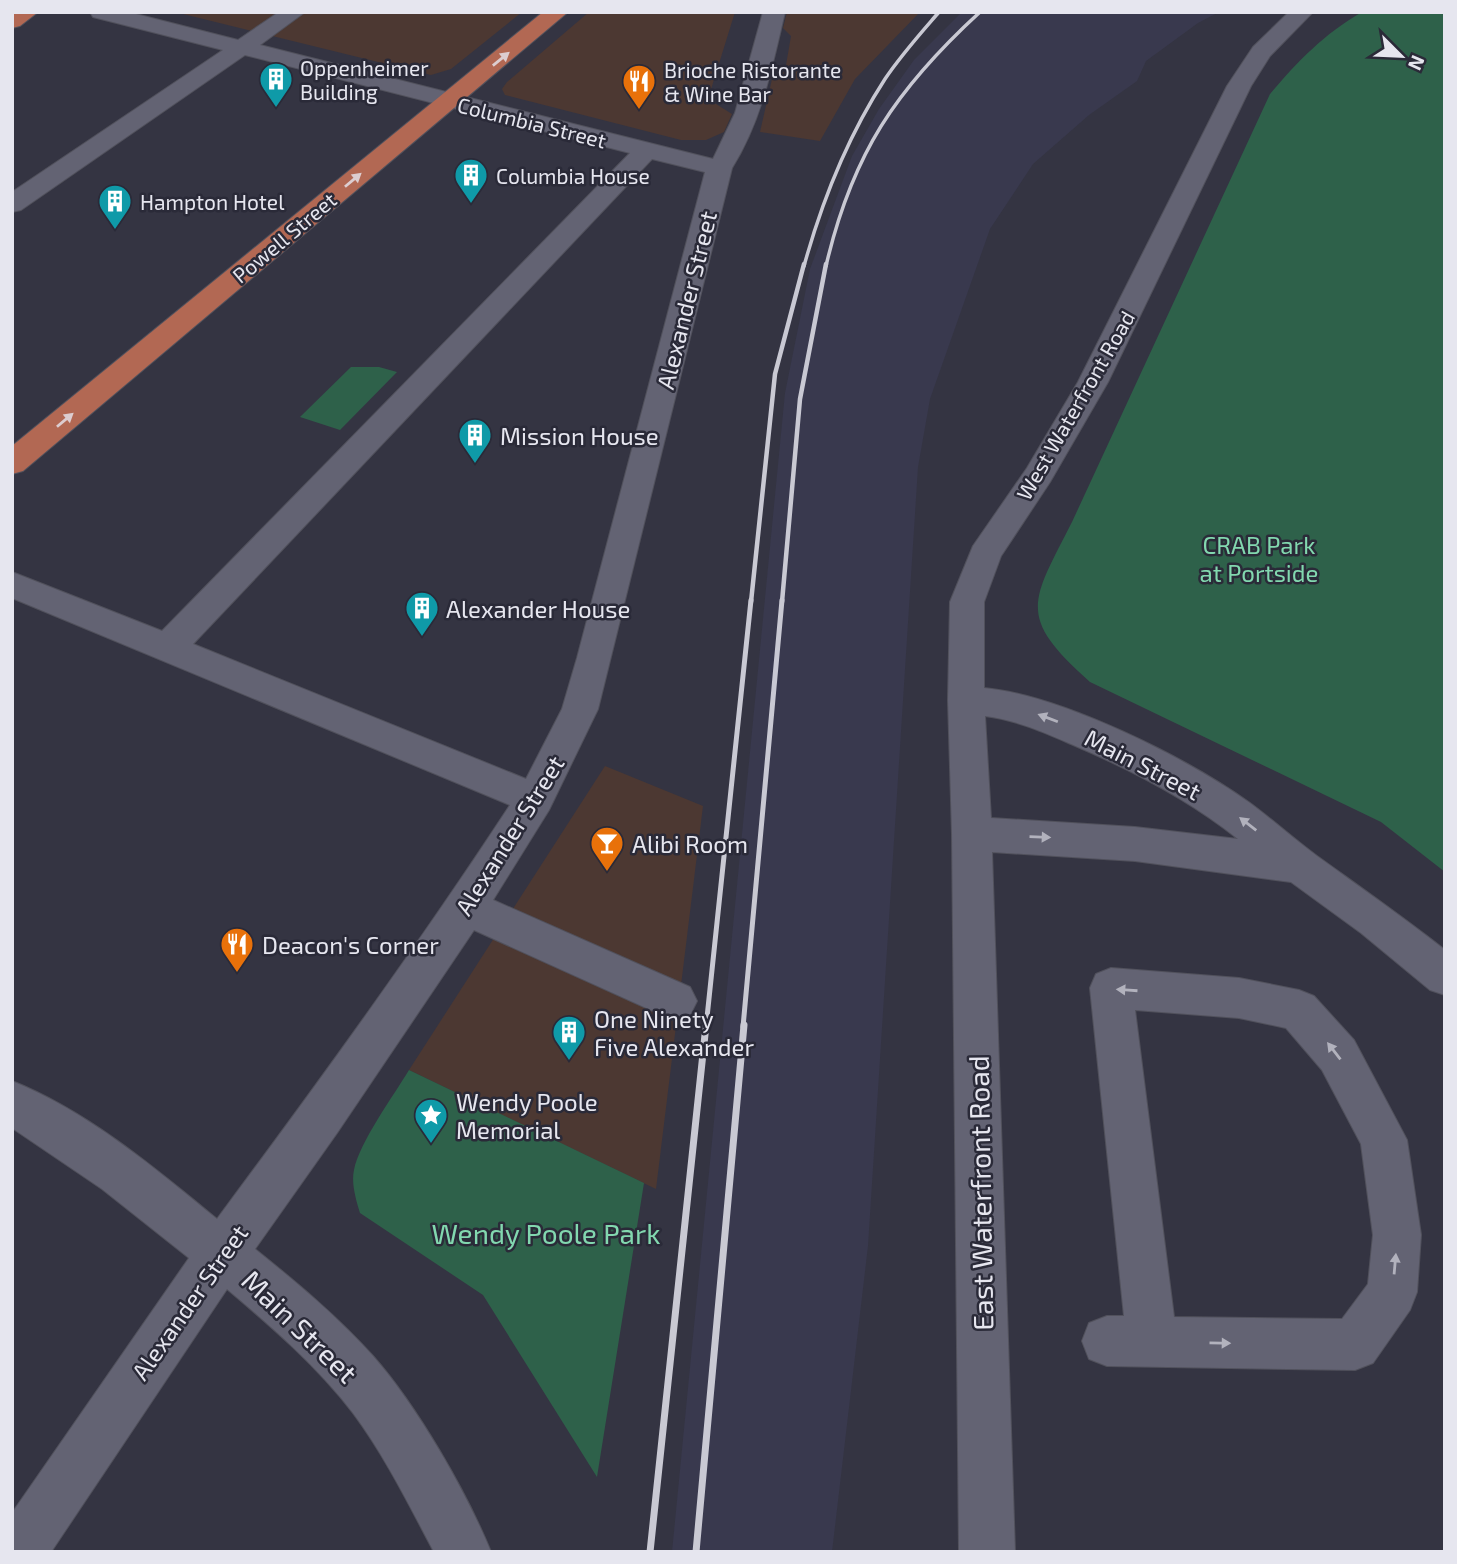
<svg xmlns="http://www.w3.org/2000/svg" width="1457" height="1564" font-family="'Exo 2',sans-serif">
	<rect width="100%" height="100%" fill="#343442"/>
	<g fill="#4c3832">
		<path d="M175 12H522L451 69 431 75Z"/>
		<path d="M589 12H735L708 99 732 114 724 132 706 140H681L505 95 502 89 507 82Z"/>
		<path d="M787 12H920L855 79 820 141 760 132 772 79 785 71 791 36 783 28Z"/>
		<path d="M605 766 703 806 656 1189 409 1070Z"/>
	</g>
	<path fill="#39394e" d="M962 12H1219L1198 23 1146 61 1137 81 1089 115 1033 164 990 229 930 399 918 467 868 1246 832 1552H672L785 393 810 269 852 156 879 109 914 60Z"/>
	<g fill="#2e614a">
		<path d="M1362 12H1445V872L1381 822 1090 682C1016 616 1031 603 1072 522L1270 94C1298 61 1324 34 1362 12Z"/>
		<path d="M351 367H379L397 372 340 430 300 417Z"/>
		<path d="M409 1070 644 1183 597 1477 483 1295 360 1213C356 1200 351 1183 354 1170 359 1143 394 1095 409 1070Z"/>
	</g>
	<g fill="none" stroke-linecap="round" stroke-linejoin="round">
		<defs>
			<g id="minor">
				<path d="M90 12H128L238 40 279 12H305L260 45 713 159 735 113 763 12H785C772 67 762 120 732 168L598 709 549 810 493 900 690 987 697 1001 690 1015 675 1021 474 930 337 1133 255 1249C296 1282 337 1316 373 1356 417 1406 466 1491 491 1552H434C409 1505 385 1456 353 1413 317 1366 272 1327 227 1289L51 1552H12V1513L189 1258 102 1189 12 1128V1081C87 1111 155 1168 217 1219 318 1083 417 947 510 805L12 598V572L162 631 630 153 245 55 21 210 12 212V192L223 50 93 17ZM652 159 705 172 577 658 562 709 526 779 193 644Z"/>
				<path d="M1289 12H1313L1270 56 1251 86 1108 382 1050 482 1001 556 984 602V688C1061 695 1187 758 1250 803 1273 820 1294 839 1317 856 1360 887 1403 917 1445 950V995L1430 990 1361 933 1291 882 1135 861 992 852 1015 1552H959L952 834 948 700 950 602 973 546 1027 468 1078 382 1227 86 1253 47ZM985 716C1016 720 1043 732 1071 744 1130 769 1188 799 1238 839L1135 827 991 818Z"/>
				<path d="M1111 968 1239 978 1299 990 1314 996 1354 1040 1407 1140 1421 1235 1417 1292 1410 1310 1373 1363 1355 1370 1107 1366 1089 1359 1082 1341 1089 1323 1107 1316H1124L1090 988 1096 974ZM1135 1010 1239 1018 1286 1028 1322 1070 1361 1144 1373 1235 1368 1284 1342 1319 1174 1317Z"/>
			</g>
			<g id="major">
				<path d="M12 12H38L20 26 12 28Z"/>
				<path d="M543 12H568L23 471 12 474V446Z"/>
			</g>
		</defs>
		<use href="#minor" stroke="#51515c" stroke-width="2"/>
		<use href="#major" stroke="#51515c" stroke-width="2"/>
		<use href="#minor" fill="#636373" fill-rule="evenodd"/>
		<use href="#major" fill="#b26853" fill-rule="evenodd"/>
		<g stroke="#c9c9d3" stroke-width="3.5">
			<path d="M804 266C822 201 848 136 885 79 901 55 920 34 939 12"/>
			<path d="M826 266C852 154 896 89 980 12"/>
		</g>
		<g stroke="#c9c9d3" stroke-width="4.5">
			<path d="M751 602 775 374 804 264"/>
			<path d="M782 602 800 399 826 264"/>
		</g>
		<g stroke="#c9c9d3" stroke-width="5">
			<path d="M706 1027 751 600"/>
			<path d="M743 1027 782 600"/>
		</g>
		<g stroke="#c9c9d3" stroke-width="7">
			<path d="M650 1552 706 1025"/>
			<path d="M696 1552 744 1025"/>
		</g>
	</g>
	<defs><path id="oneway-solid" d="M-6-.8H1V-3.2L6.5 0L1 3.2V.8H-6Z" transform="scale(1.75)"/></defs>
	<g fill="#dccdd0">
		<use href="#oneway-solid" transform="translate(501 59) rotate(-39)"/>
		<use href="#oneway-solid" transform="translate(353 180) rotate(-40)"/>
		<use href="#oneway-solid" transform="translate(65 420) rotate(-40)"/>
	</g>
	<g fill="#b2b2bd">
		<use href="#oneway-solid" transform="translate(1048 718) rotate(-159)"/>
		<use href="#oneway-solid" transform="translate(1248 824) rotate(-142)"/>
		<use href="#oneway-solid" transform="translate(1040 837) rotate(2)"/>
		<use href="#oneway-solid" transform="translate(1127 990) rotate(-176)"/>
		<use href="#oneway-solid" transform="translate(1334 1051) rotate(-128)"/>
		<use href="#oneway-solid" transform="translate(1395 1264) rotate(-85)"/>
		<use href="#oneway-solid" transform="translate(1220 1343) rotate(1)"/>
	</g>
	<defs>
		<symbol id="building-pin" viewBox="-11 -11 22 30"><path d="M0 17L-7.5 6A9.5 9.5 0 1 1 7.5 6Z" fill="#0f9aa8" stroke="#2a2a38"/><path d="M-4-6H4V6H1V3H-1V6H-4ZM-2.5-4.3h1.7v1.8h-1.7ZM.8-4.3h1.7v1.8H.8ZM-2.5-1h1.7V.8h-1.7ZM.8-1h1.7V.8H.8Z" fill="#fff"/></symbol>
		<symbol id="restaurant-pin" viewBox="-11 -11 22 30"><path d="M0 17L-7.5 6A9.5 9.5 0 1 1 7.5 6Z" fill="#e8710a" stroke="#2a2a38"/><path d="M-5-6h1v4h1v-4h1v4h1v-4h1v5L-1.5 .5V6h-2V.5L-5-1ZM5-6V6H3V1.5H1.5Q1.5-4 5-6Z" fill="#fff"/></symbol>
		<symbol id="bar-pin" viewBox="-11 -11 22 30"><path d="M0 17L-7.5 6A9.5 9.5 0 1 1 7.5 6Z" fill="#e8710a" stroke="#2a2a38"/><path d="M-6-5H6L.8 .8V4.5H3.5V6h-7V4.5H-.8V.8Z" fill="#fff"/></symbol>
		<symbol id="sight-pin" viewBox="-11 -11 22 30"><path d="M0 17L-7.5 6A9.5 9.5 0 1 1 7.5 6Z" fill="#0f9aa8" stroke="#2a2a38"/><path d="M0-6L1.8-2.2L6-1.7L2.9 1.2L3.7 5.4L0 3.3L-3.7 5.4L-2.9 1.2L-6-1.7L-1.8-2.2Z" fill="#fff"/></symbol>
	</defs>
	<g fill-rule="evenodd">
		<use href="#building-pin" x="257" y="60" width="38" height="52"/>
		<use href="#restaurant-pin" x="620" y="62" width="38" height="52"/>
		<use href="#building-pin" x="452" y="156" width="38" height="52"/>
		<use href="#building-pin" x="96" y="182" width="38" height="52"/>
		<use href="#building-pin" x="456" y="416" width="38" height="52"/>
		<use href="#building-pin" x="403" y="589" width="38" height="52"/>
		<use href="#bar-pin" x="588" y="824" width="38" height="52"/>
		<use href="#restaurant-pin" x="218" y="925" width="38" height="52"/>
		<use href="#building-pin" x="550" y="1013" width="38" height="52"/>
		<use href="#sight-pin" x="412" y="1096" width="38" height="52"/>
	</g>
	<g text-anchor="middle" dominant-baseline="central" stroke-width="5" stroke-linejoin="round" paint-order="stroke">
		<g font-size="21" fill="#e6e6ef" stroke="#2a2a38" text-anchor="start">
			<text x="300" y="67">Oppenheimer<tspan x="300" dy="24">Building</tspan></text>
			<text x="664" y="69">Brioche Ristorante<tspan x="664" dy="24">&amp; Wine Bar</tspan></text>
			<text x="496" y="175">Columbia House</text>
			<text x="140" y="201">Hampton Hotel</text>
		</g>
		<g font-size="21" fill="#e6e6ef" stroke="#2a2a38">
			<text transform="translate(532 122) rotate(14)">Columbia Street</text>
			<text transform="translate(284 237) rotate(-40)">Powell Street</text>
			<text transform="translate(1075 405) rotate(-60)">West Waterfront Road</text>
		</g>
		<g font-size="24" fill="#e6e6ef" stroke="#2a2a38">
			<text transform="translate(686 300) rotate(-76)">Alexander Street</text>
			<text transform="translate(1143 764) rotate(27)">Main Street</text>
			<text transform="translate(509 835) rotate(-58)">Alexander Street</text>
			<text transform="translate(189 1302) rotate(-55)">Alexander Street</text>
		</g>
		<g font-size="24" fill="#e6e6ef" stroke="#2a2a38" text-anchor="start">
			<text x="500" y="435">Mission House</text>
			<text x="446" y="608">Alexander House</text>
			<text x="632" y="843">Alibi Room</text>
			<text x="262" y="944">Deacon's Corner</text>
			<text x="594" y="1018">One Ninety<tspan x="594" dy="28">Five Alexander</tspan></text>
			<text x="456" y="1101">Wendy Poole<tspan x="456" dy="28">Memorial</tspan></text>
		</g>
		<g font-size="24" fill="#82d8af" stroke="#2a2a38">
			<text x="1259" y="544">CRAB Park<tspan x="1259" dy="28">at Portside</tspan></text>
		</g>
		<g font-size="28" fill="#e6e6ef" stroke="#2a2a38">
			<text transform="translate(980 1193) rotate(-91)">East Waterfront Road</text>
			<text transform="translate(300 1326) rotate(44)">Main Street</text>
		</g>
		<g font-size="28" fill="#82d8af" stroke="#2a2a38">
			<text x="546" y="1233">Wendy Poole Park</text>
		</g>
	</g>
	<rect width="1457" height="1564" fill="none" stroke="#e6e6ef" stroke-width="28"/>
	<g transform="translate(1401 56) rotate(114)" stroke="#2a2a38" stroke-width="5" paint-order="stroke">
	<path d="M0-5L12 26L0 18L-12 26Z" fill="#e6e6ef"/>
	<text y="-10" font-size="19" font-weight="bold" text-anchor="middle" fill="#e6e6ef">N</text>
	</g>
</svg>
